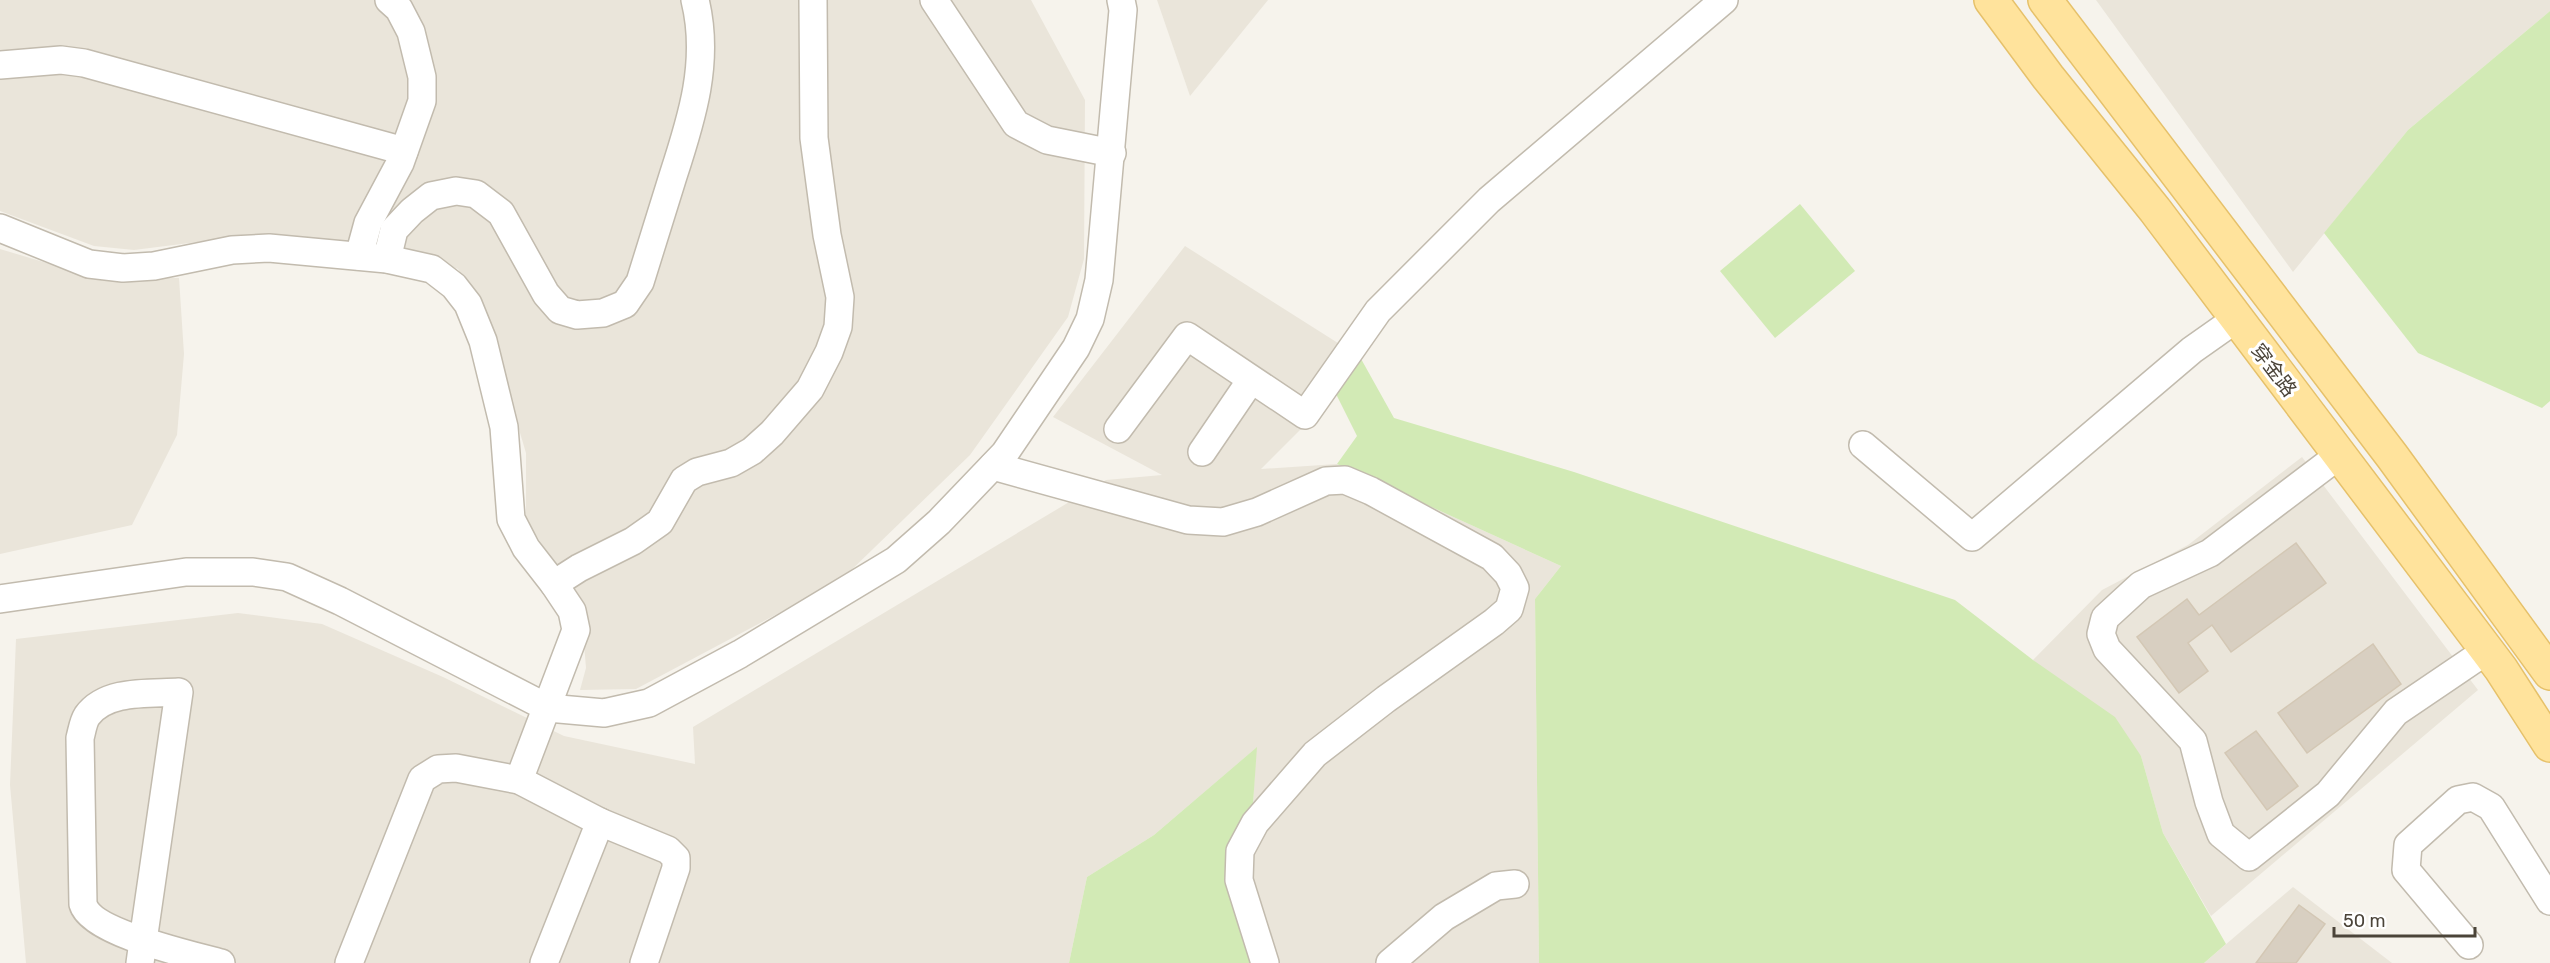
<svg xmlns="http://www.w3.org/2000/svg" width="2550" height="963" font-family="Rubik,'Noto Sans SC',sans-serif">
	<rect width="100%" height="100%" fill="#f6f3ec"/>
	<g fill="#eae5da">
		<path d="M0 0H1031L1085 100 1084 259 1068 317 970 455 841 580 636 689 580 690 586 668 581 607 526 519V453L483 308 458 269 429 258 245 236 134 250 94 246 0 211Z"/>
		<path d="M1157 0H1268L1190 96Z"/>
		<path d="M2096 0H2550V11L2408 130 2293 272Z"/>
		<path d="M1185 246 1360 357 1336 394 1261 469 1337 464 1561 566 1535 599 1539 963H1250L1226 879 1231 844 1253 804 1256 748 1154 835 1087 877 1069 963H26L10 785 16 639 238 613 322 624 443 677 564 736 695 764 693 727 1106 480 1162 475 1053 417Z"/>
		<path d="M0 249 97 278H179L184 354 177 435 132 525 0 554Z"/>
		<path d="M2302 457 2478 690 2211 916 2163 833 2141 756 2033 660 2102 590 2188 545Z"/>
		<path d="M2293 887 2392 963H2204Z"/>
	</g>
	<g fill="#d2eab5">
		<path d="M2550 11V401L2542 408 2418 353 2324 233 2408 130Z"/>
		<path d="M1800 204 1855 271 1775 338 1720 271Z"/>
		<path d="M1360 357 1394 418 1574 472 1955 600 2033 660 2115 717 2141 756 2163 833 2226 944 2204 963H1539L1535 599 1561 566 1337 464 1357 436 1336 394Z"/>
		<path d="M1257 747 1253 804 1231 844 1226 879 1250 963H1069L1087 877 1154 835Z"/>
	</g>
	<g fill="#d8cfc1" stroke="#d3c7b4" stroke-width="1.5">
		<path d="M2296 543 2326 583 2231 652 2212 625 2188 643 2208 671 2179 693 2137 637 2187 599 2199 615Z"/>
		<path d="M2373 644 2401 684 2307 753 2278 713Z"/>
		<path d="M2256 731 2298 786 2267 810 2225 753Z"/>
		<path d="M2299 905 2325 924 2296 963H2256Z"/>
	</g>
	<g fill="none" stroke-linecap="round" stroke-linejoin="round">
		<defs>
			<g id="minor">
				<path d="M934 0 1016 124 1047 140 1112 153"/>
				<path d="M0 65 61 60 84 63 404 151"/>
				<path d="M0 228 89 264 123 268 154 266 232 250 269 248 387 259 432 269 454 286 468 304 483 341 504 427 511 519 526 548 554 584 572 611 576 630 519 780"/>
				<path d="M359 256 368 223 400 163 422 101V77L411 32 399 9 389 0"/>
				<path d="M387 259 394 230 412 211 431 196 456 191 476 194 501 213 546 294 560 310 577 315 603 313 625 304 640 282C651 247 662 211 673 176 692 118 710 61 695 0"/>
				<path d="M1118 429 1187 336 1305 415 1378 311 1489 200 1724 0"/>
				<path d="M1863 445 1972 537 2192 350 2236 319"/>
				<path d="M1202 452 1251 380"/>
				<path d="M2338 456 2210 553 2141 585 2105 618 2101 634 2107 649 2193 741 2209 802 2221 834 2249 857 2328 794 2396 712 2486 651"/>
				<path d="M993 466 1188 520 1223 522 1257 512 1326 481 1345 480 1371 491 1492 557 1508 574 1515 588 1509 609 1494 622 1386 699 1315 754 1255 823 1240 851 1239 880 1265 963"/>
				<path d="M554 584 579 568 633 541 660 522 684 480 697 472 731 463 752 451 772 433 810 389 829 352 838 327 840 297 827 235 814 138 813 0"/>
				<path d="M0 599 186 572H253L287 577 340 601 548 708 604 713 649 703 740 654 896 560 939 522 1005 453 1076 348 1090 319 1099 280 1123 10 1121 0"/>
				<path d="M2469 945 2406 870 2408 845 2458 800 2473 797 2491 807 2550 901"/>
				<path d="M140 963 143 941 179 692C150 694 106 689 87 716 83 722 82 731 80 738L83 904C91 933 192 955 221 963"/>
				<path d="M349 963 422 779 438 769 456 768 519 780 600 822 668 850 676 858V868L644 963"/>
				<path d="M544 963 600 822"/>
				<path d="M1390 963 1444 917 1496 886 1515 884"/>
			</g>
			<g id="major">
				<path d="M1991 0 2048 77 2155 210 2501 669 2550 745"/>
				<path d="M2045 0 2392 456 2550 673"/>
			</g>
		</defs>
		<use href="#minor" stroke="#c2bbae" stroke-width="30"/>
		<use href="#major" stroke="#e6c16a" stroke-width="36"/>
		<use href="#minor" stroke="#fff" stroke-width="27"/>
		<use href="#major" stroke="#ffe39c" stroke-width="33"/>
	</g>
	<g text-anchor="middle" dominant-baseline="central" stroke-width="6" stroke-linejoin="round" paint-order="stroke">
		<g font-size="20" fill="#4b4439" stroke="#fff">
			<text transform="translate(2274 370) rotate(53)">穿金路</text>
		</g>
	</g>
	<path d="M2334 927v9h141v-9" fill="none" stroke="#4b4439" stroke-width="3"/>
	<text x="2343" y="927" font-size="18" fill="#4b4439" stroke="#ffffff" stroke-width="4.5" paint-order="stroke">50 m</text>
</svg>
